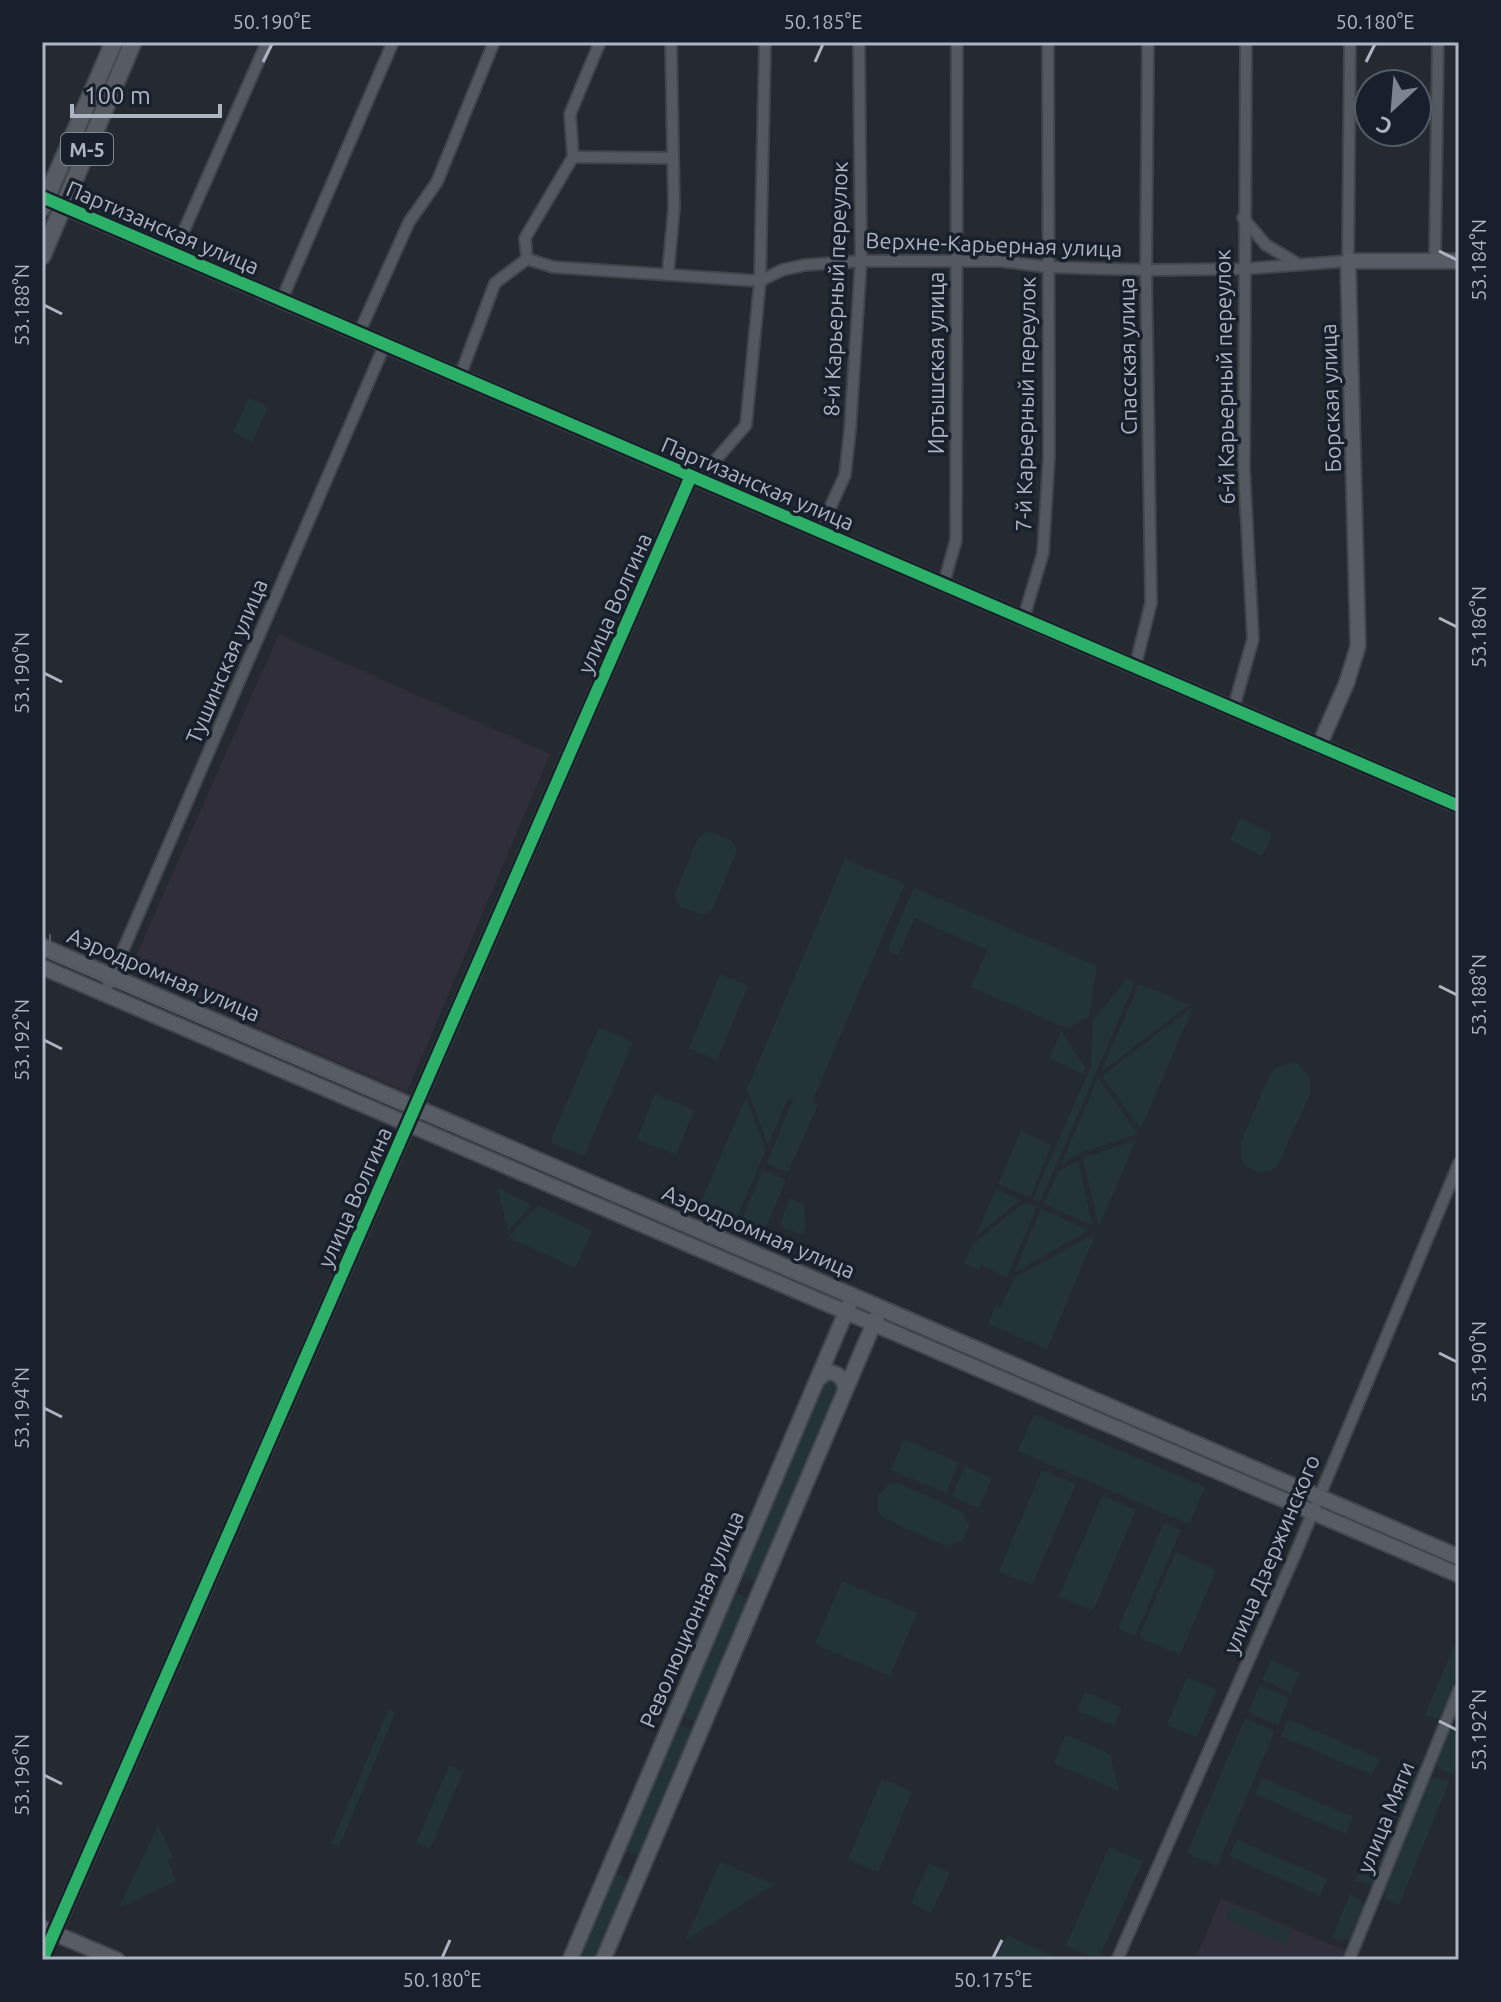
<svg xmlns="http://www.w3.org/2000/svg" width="1501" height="2002" font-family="Ubuntu,sans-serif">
	<rect width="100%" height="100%" fill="#252a31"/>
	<g fill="#2f2e3a">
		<path d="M279 634 550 754 407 1092 129 972Z"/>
		<path d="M1221 1898 1346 1951 1343 1960H1195Z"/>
	</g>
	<g fill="#223437">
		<path d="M249 398 268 407 252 442 233 432Z"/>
		<path d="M1240 818 1273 834 1262 856 1230 840Z"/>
		<path d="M707 831 731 840 737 850 713 909 703 915 680 906 674 896 698 838Z"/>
		<path d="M845 859 905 884 812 1102 818 1105 788 1172 767 1163 793 1099 788 1098 768 1145 747 1089Z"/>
		<path d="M914 888 1097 966 1089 1017 1067 1028 971 987 987 950 915 918 898 955 887 950Z"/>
		<path d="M720 974 748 986 717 1060 689 1048Z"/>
		<path d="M1127 979 1135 982 1040 1202 1033 1199 1091 1066 1093 1020Z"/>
		<path d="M1139 984 1189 1005 1101 1072Z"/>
		<path d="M1193 1007 1141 1129 1102 1076Z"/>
		<path d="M599 1027 633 1042 584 1156 550 1142Z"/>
		<path d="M1061 1031 1086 1068 1083 1074 1050 1058Z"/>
		<path d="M1290 1063 1298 1064 1310 1077V1094L1277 1167C1263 1176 1250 1173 1241 1159V1142L1269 1076 1274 1069Z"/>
		<path d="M1098 1078 1138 1134 1080 1153 1061 1165Z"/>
		<path d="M655 1094 694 1110 676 1155 637 1139Z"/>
		<path d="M746 1097 766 1150 737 1217 701 1202Z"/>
		<path d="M1021 1131 1052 1145 1030 1197 998 1184Z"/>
		<path d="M1136 1140 1099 1227 1083 1158Z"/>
		<path d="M1078 1160 1092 1225 1044 1204 1058 1172Z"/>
		<path d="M763 1170 786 1180 765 1229 742 1219Z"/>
		<path d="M497 1187 532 1205 508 1231Z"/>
		<path d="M996 1189 1020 1200 975 1237Z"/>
		<path d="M789 1198 804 1205 806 1227 802 1235 780 1226Z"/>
		<path d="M1025 1202 1037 1207 1007 1277 981 1265 979 1270 964 1263 972 1245Z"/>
		<path d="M538 1205 592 1231 575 1268 508 1237Z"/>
		<path d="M1041 1209 1089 1230 1014 1273Z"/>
		<path d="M1096 1233 1047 1349 988 1324 996 1305 1001 1307 1014 1278Z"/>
		<path d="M832 1379 839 1388 756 1581 739 1574 821 1381Z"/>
		<path d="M1034 1414 1205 1487 1189 1524 1018 1451Z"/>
		<path d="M904 1439 959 1463 946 1493 891 1470Z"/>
		<path d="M965 1466 992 1478 979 1508 952 1496Z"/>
		<path d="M1042 1470 1076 1484 1032 1585 999 1571Z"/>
		<path d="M897 1483 963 1512 969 1526 963 1540 949 1546 941 1544 882 1517 878 1511V1495L889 1485Z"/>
		<path d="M1102 1496 1136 1510 1093 1611 1059 1596Z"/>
		<path d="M1164 1523 1181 1530 1135 1636 1118 1628Z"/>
		<path d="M1176 1552 1216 1570 1180 1655 1139 1637Z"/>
		<path d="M842 1581 917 1613 890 1676 815 1644Z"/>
		<path d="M730 1590 749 1599 696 1722 677 1714Z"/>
		<path d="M1459 1634V1672L1440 1720 1425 1715Z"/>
		<path d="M1271 1660 1300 1673 1291 1693 1262 1680Z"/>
		<path d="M1187 1677 1217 1690 1197 1737 1167 1725Z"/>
		<path d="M1260 1685 1289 1698 1278 1725 1248 1712Z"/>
		<path d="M1085 1692 1122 1708 1114 1726 1077 1710Z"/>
		<path d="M388 1710 395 1713 339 1847 332 1843Z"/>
		<path d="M1245 1718 1275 1731 1217 1866 1187 1853Z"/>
		<path d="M1288 1719 1380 1759 1372 1775 1281 1736Z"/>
		<path d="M674 1722 692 1730 638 1856 620 1848Z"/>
		<path d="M1459 1724V1760L1453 1775 1439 1769 1437 1762 1451 1727Z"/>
		<path d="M1066 1735 1110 1754 1119 1791 1054 1763Z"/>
		<path d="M449 1766 463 1772 430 1849 416 1843Z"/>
		<path d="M1407 1768 1419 1773 1400 1819 1383 1816 1399 1778 1402 1779Z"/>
		<path d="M1436 1777 1449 1782 1399 1905 1385 1898 1384 1892 1429 1781Z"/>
		<path d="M1262 1778 1353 1817 1346 1834 1255 1794Z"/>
		<path d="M882 1779 912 1792 878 1872 848 1859Z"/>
		<path d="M1380 1821 1391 1826 1394 1833 1376 1879 1372 1884 1356 1881Z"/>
		<path d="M158 1825 173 1857 168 1861 176 1881 119 1908Z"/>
		<path d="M1237 1840 1327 1879 1320 1896 1229 1856Z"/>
		<path d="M1109 1847 1143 1861 1098 1960 1066 1946Z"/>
		<path d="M720 1862 774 1884 685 1941Z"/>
		<path d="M929 1863 950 1873 931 1913 911 1903Z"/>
		<path d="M611 1871 628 1879 594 1960H572Z"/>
		<path d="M1350 1894 1365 1904 1350 1940 1332 1938Z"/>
		<path d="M1232 1905 1291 1931 1286 1944 1226 1919Z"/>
		<path d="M1007 1935 1055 1957 1054 1960H996Z"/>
	</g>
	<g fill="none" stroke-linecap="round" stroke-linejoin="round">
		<defs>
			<g id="street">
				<path d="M573 157 673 158"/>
				<path d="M1243 218 1266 245 1295 262"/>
				<path d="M174 253 267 42"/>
				<path d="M527 259 553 267 760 281 782 270 805 265 861 261H1001L1047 267 1146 270 1242 269 1348 261 1350 42"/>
				<path d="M527 259 525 238 573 157 570 114 600 42"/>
				<path d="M1435 259 1438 42"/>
				<path d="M668 273 674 208 671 42"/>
				<path d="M282 299 393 42"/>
				<path d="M359 333 409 222 437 182 494 42"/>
				<path d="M460 376 495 283 527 259"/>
				<path d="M699 479 746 425 760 281 765 42"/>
				<path d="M819 532 845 475 850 430 861 261 859 42"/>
				<path d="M943 586 956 540 957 42"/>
				<path d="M1023 620 1043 553 1049 456 1048 42"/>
				<path d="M1135 667 1151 603 1146 270 1148 42"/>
				<path d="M1233 710 1253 639 1244 469 1246 42"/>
				<path d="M104 994 385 344"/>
				<path d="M42 1960 54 1933"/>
				<path d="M1117 1960 1297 1550 1459 1163"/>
				<path d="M1349 1960 1459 1690"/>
			</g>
			<g id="secondary">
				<path d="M53 202 1459 806"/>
				<path d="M1319 746 1347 682 1358 646 1348 261H1459"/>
				<path d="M42 946 1459 1557"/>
				<path d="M42 967 1459 1575"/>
				<path d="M818 1379 827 1372C839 1373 843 1378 846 1389"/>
				<path d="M42 1928 117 1960"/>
				<path d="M54 1933 691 476"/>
				<path d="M570 1960 849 1305"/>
				<path d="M603 1960 877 1316"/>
			</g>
			<g id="primary">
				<path d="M42 208 114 42"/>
				<path d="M42 256 133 42"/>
			</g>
		</defs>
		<use href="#street" stroke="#42464c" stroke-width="14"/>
		<use href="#secondary" stroke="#42464c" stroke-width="18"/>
		<use href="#primary" stroke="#42464e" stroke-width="20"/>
		<use href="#street" stroke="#545860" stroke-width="10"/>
		<use href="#secondary" stroke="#585c65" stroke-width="14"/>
		<use href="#primary" stroke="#575b62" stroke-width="16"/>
		<g stroke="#575c63" stroke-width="2">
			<path d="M50 935V946L62 962"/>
			<path d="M42 955 1459 1564"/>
		</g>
		<defs>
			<g id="cycleway">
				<path d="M42 197 1459 806"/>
				<path d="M42 1960 691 476"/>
			</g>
		</defs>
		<use href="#cycleway" stroke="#18202b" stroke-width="17"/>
		<use href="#cycleway" stroke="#2db169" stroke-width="12"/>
	</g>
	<path fill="none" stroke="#adb5c4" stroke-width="3" d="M263 62 272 44M815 62 823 44M1366 62 1375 44M1439 251 1457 260M44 305 62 314M1439 618 1457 627M44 673 62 682M1439 986 1457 995M44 1040 62 1049M1439 1353 1457 1362M44 1408 62 1417M1439 1721 1457 1730M44 1775 62 1784M442 1958 450 1940M993 1958 1002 1940"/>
	<g text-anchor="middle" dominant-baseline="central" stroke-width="7" stroke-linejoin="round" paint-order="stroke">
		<rect fill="#18202b" stroke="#808896" stroke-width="2" x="61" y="133" width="52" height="32" rx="6"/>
		<g font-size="20" font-weight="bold" fill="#adb5c4">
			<text x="87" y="149">М-5</text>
		</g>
		<g font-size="22" fill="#adb5c4" stroke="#18202b">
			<text transform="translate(163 227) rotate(23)">Партизанская улица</text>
			<text transform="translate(994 244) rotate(2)">Верхне-Карьерная улица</text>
			<text transform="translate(835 289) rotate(-88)">8-й Карьерный переулок</text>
			<text transform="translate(1127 356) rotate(-91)">Спасская улица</text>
			<text transform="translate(935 363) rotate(-90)">Иртышская улица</text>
			<text transform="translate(1224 377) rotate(-91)">6-й Карьерный переулок</text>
			<text transform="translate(1330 398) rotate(-92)">Борская улица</text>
			<text transform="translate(1025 404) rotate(-89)">7-й Карьерный переулок</text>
			<text transform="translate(758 483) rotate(23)">Партизанская улица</text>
			<text transform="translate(614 603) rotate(-66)">улица Волгина</text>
			<text transform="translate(226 661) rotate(-67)">Тушинская улица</text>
			<text transform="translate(164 974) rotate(23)">Аэродромная улица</text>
			<text transform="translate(354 1197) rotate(-66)">улица Волгина</text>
			<text transform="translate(759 1231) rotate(23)">Аэродромная улица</text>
			<text transform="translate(1271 1554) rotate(-67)">улица Дзержинского</text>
			<text transform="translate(691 1619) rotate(-67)">Революционная улица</text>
			<text transform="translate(1385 1817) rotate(-68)">улица Мяги</text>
		</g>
	</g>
	<rect width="1501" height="2002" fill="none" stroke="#18202b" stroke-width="88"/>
	<g transform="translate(1393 108) rotate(206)"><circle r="38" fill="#18202b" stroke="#545c68" stroke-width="2"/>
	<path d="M0-6L14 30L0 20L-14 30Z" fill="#7d8491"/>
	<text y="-12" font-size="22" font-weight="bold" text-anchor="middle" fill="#adb5c4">С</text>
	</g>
	<path d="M72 104v12h148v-12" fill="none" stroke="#adb5c4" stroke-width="4"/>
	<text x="84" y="104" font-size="24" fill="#adb5c4" stroke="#18202b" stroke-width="6" paint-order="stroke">100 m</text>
	<rect x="44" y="44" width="1413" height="1914" fill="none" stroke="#adb5c4" stroke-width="3"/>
	<g font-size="20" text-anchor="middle" fill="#adb5c4">
		<text x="272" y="29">50.190°E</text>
		<text x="823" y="29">50.185°E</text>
		<text x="1375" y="29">50.180°E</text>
		<text transform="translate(1479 260) rotate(-90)" y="7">53.184°N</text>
		<text transform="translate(22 305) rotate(-90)" y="7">53.188°N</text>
		<text transform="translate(1479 627) rotate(-90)" y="7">53.186°N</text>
		<text transform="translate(22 673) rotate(-90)" y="7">53.190°N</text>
		<text transform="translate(1479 995) rotate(-90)" y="7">53.188°N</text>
		<text transform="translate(22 1040) rotate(-90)" y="7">53.192°N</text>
		<text transform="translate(1479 1362) rotate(-90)" y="7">53.190°N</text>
		<text transform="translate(22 1408) rotate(-90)" y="7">53.194°N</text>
		<text transform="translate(1479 1730) rotate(-90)" y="7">53.192°N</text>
		<text transform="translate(22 1775) rotate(-90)" y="7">53.196°N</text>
		<text x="442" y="1987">50.180°E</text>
		<text x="993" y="1987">50.175°E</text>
	</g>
</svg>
